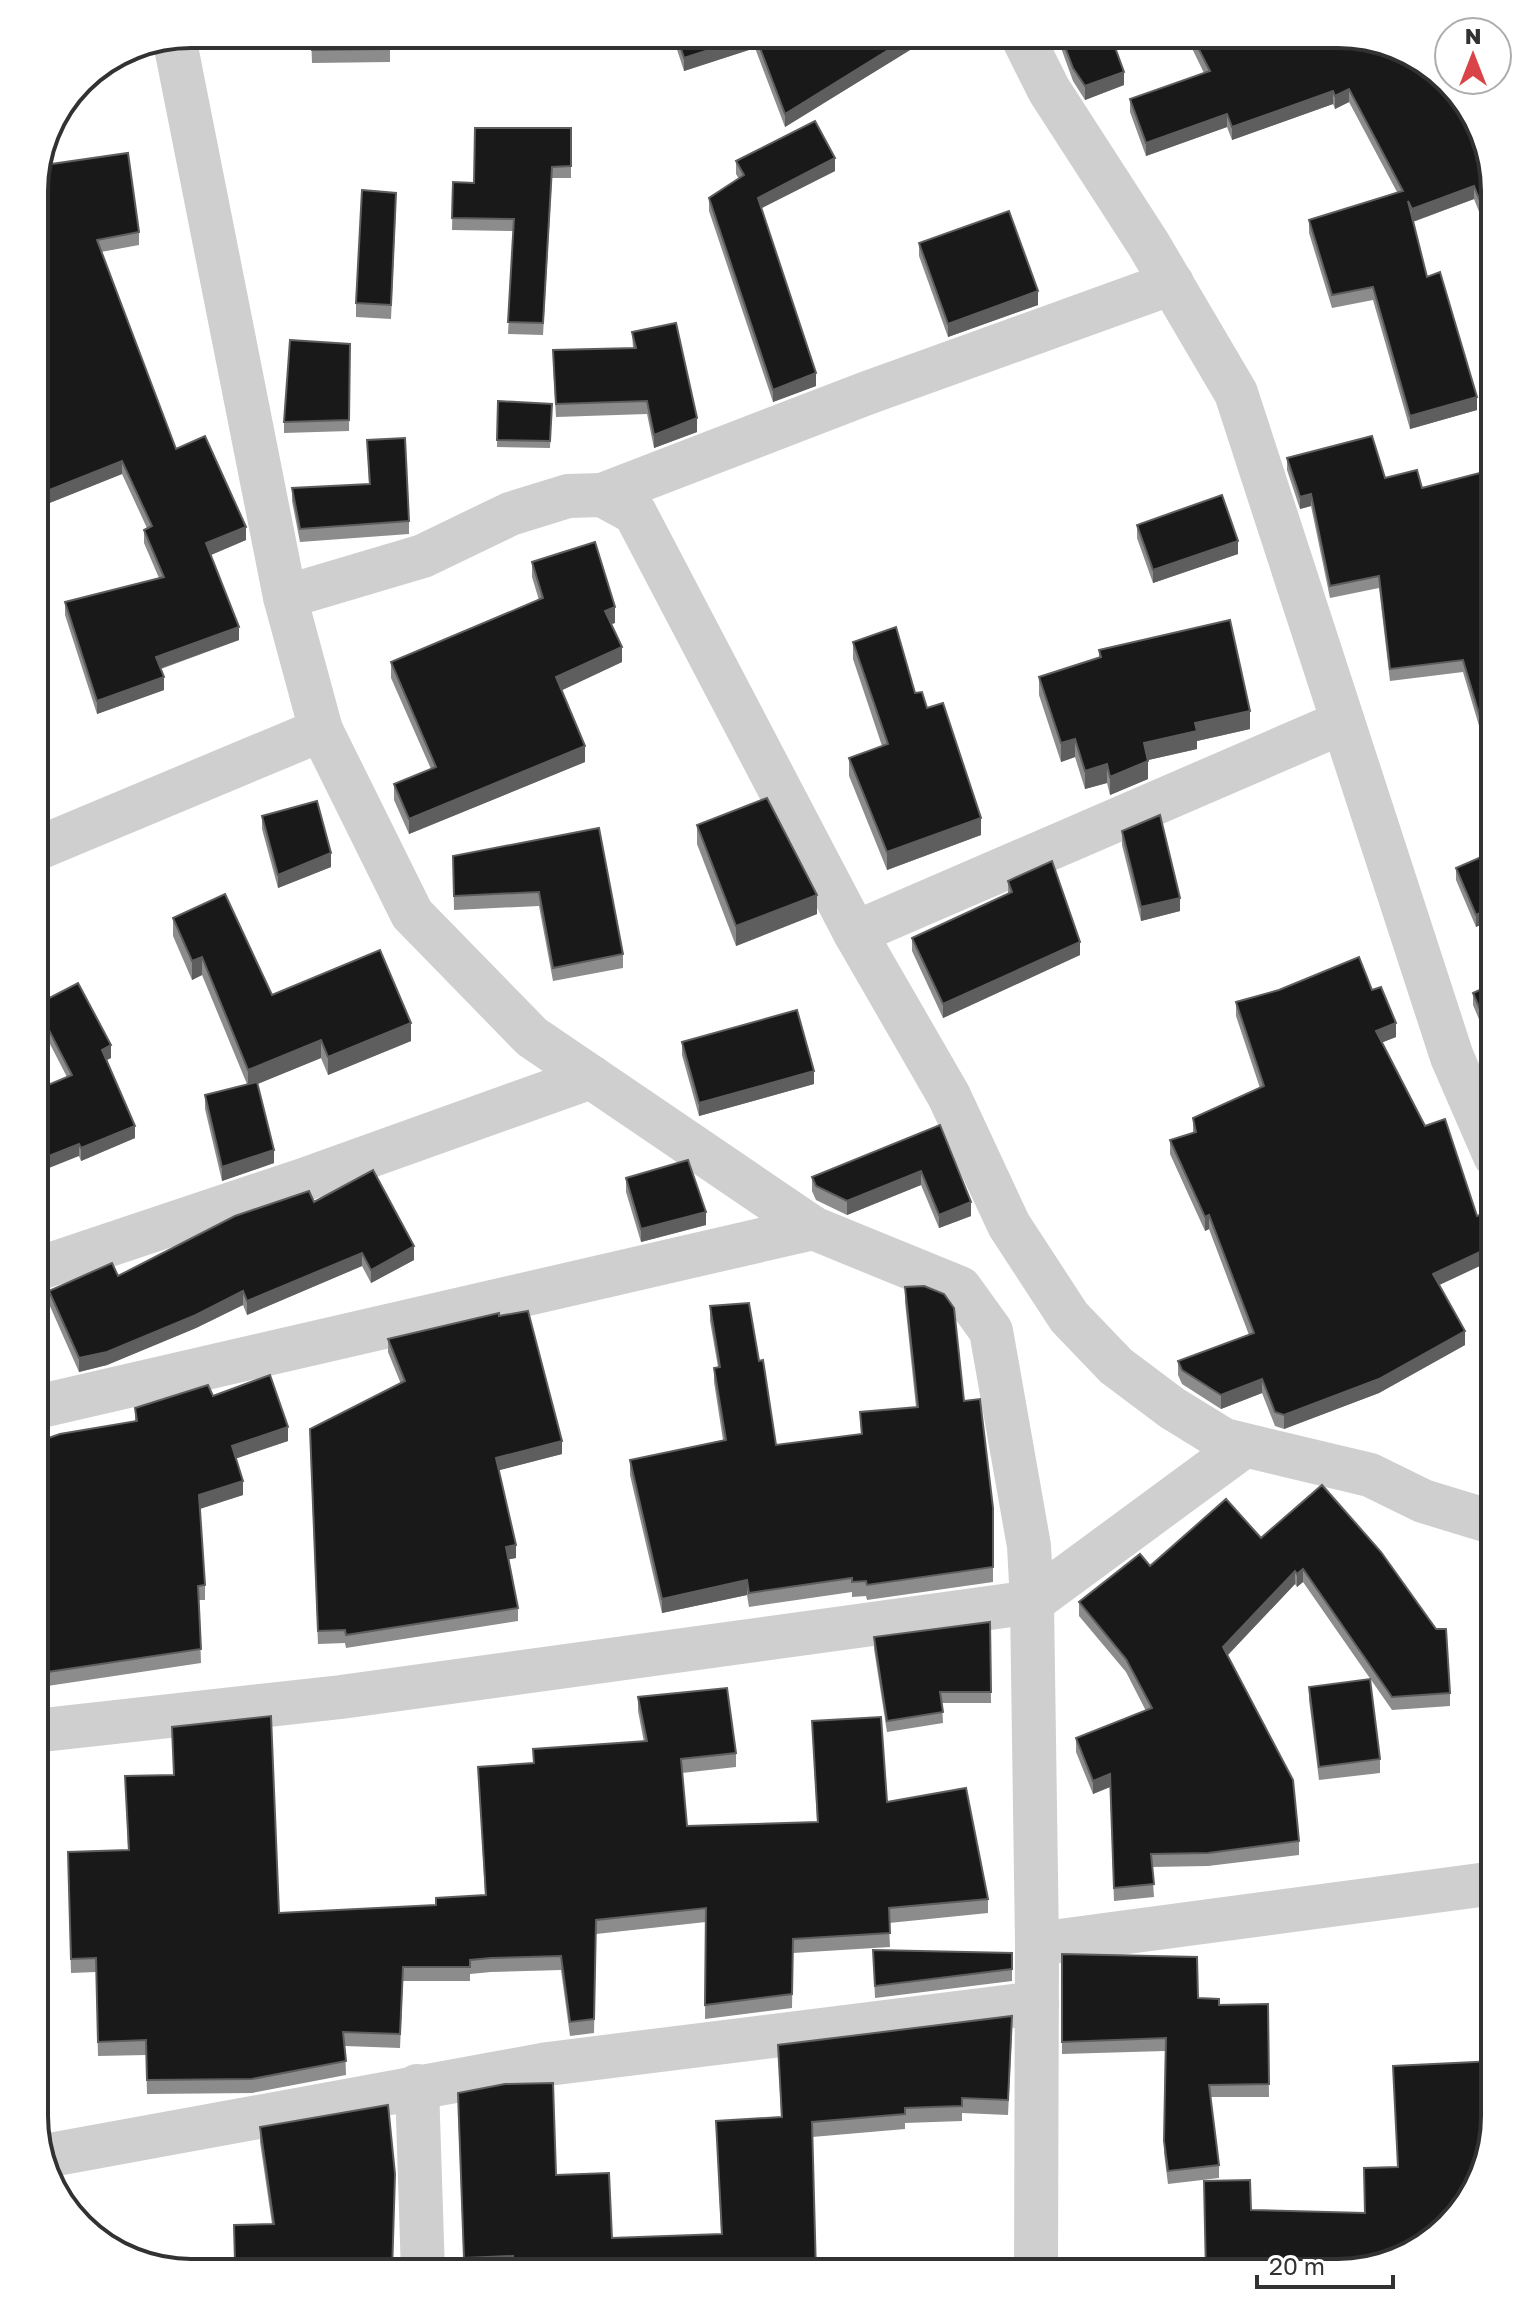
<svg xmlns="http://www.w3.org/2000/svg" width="1529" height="2307" font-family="'Golos Text',sans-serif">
	<rect width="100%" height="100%" fill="#fff"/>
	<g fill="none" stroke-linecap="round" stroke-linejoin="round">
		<g stroke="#cfcfcf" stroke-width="44">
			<path d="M1021 34 1049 90 1149 245 1236 393 1452 1057 1495 1156"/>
			<path d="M174 37 285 597 321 730 412 914 532 1037 813 1228 960 1288 991 1331 1029 1546 1032 1602 1037 1944 1036 2273"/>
			<path d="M602 495 867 393 1172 283"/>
			<path d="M285 597 423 556 510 514 568 496 602 495 635 513 855 933 949 1096 1009 1225 1069 1317 1116 1366 1172 1408 1224 1440 1370 1475 1423 1501 1495 1523"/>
			<path d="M34 850 321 730"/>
			<path d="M855 933 1343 722"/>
			<path d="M34 1270 303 1180 591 1077"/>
			<path d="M41 1406 813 1228"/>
			<path d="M34 1731 341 1697 1032 1602 1244 1446"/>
			<path d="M1037 1944 1495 1883"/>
			<path d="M417 2086 423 2273"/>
			<path d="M45 2156 548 2064 1037 2003"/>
		</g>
	</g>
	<g fill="#8c8c8c">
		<path d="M311 34H398V45L390 44V62L312 63Z"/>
		<path d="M672 34H936L785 127 755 48 684 71Z"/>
		<path d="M1056 34H1110L1124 85 1085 100 1073 81Z"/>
		<path d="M1185 34H1348L1495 191V252L1474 199 1413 222 1427 277 1477 410 1410 429 1373 300 1332 308 1309 233V220L1397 192 1349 102 1335 109 1333 104 1232 140 1227 127 1146 156 1130 112V99L1204 73Z"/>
		<path d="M571 128V178H552L543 335 508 334 513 231 452 230 453 182 474 183Z"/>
		<path d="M736 161 835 171 761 208 816 386 773 402 709 211V198L739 179 736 174Z"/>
		<path d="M34 181 139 232V245L101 252 176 449 246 540 211 555 239 640 161 669 164 690 97 714 65 615V602L159 578 144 543V530L147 528 122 474 42 506 34 490Z"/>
		<path d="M396 206 391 319 356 317V303Z"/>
		<path d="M919 243 1038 305 948 337 919 256Z"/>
		<path d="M632 332 697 432 654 448 647 414 556 417 553 364 633 348Z"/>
		<path d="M350 344 349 431 284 433V422Z"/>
		<path d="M498 401 552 404 550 448 497 447Z"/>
		<path d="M367 440 409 521V534L300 542 292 501V488L369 484Z"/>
		<path d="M1287 458 1385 478 1422 488 1495 469V765L1491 766 1463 672 1390 681 1379 588 1330 598 1311 506 1300 509 1287 470Z"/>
		<path d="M1137 525 1238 554 1153 583 1137 538Z"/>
		<path d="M532 562 615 623 611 624 622 662 562 690 585 762 409 834 394 800V784L431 769 391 678V662L539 600 532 577Z"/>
		<path d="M853 642 915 693 927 708 981 835 887 870 849 776V758L882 746 853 659Z"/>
		<path d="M1099 650 1250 729 1197 741V749L1148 760V779L1110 795 1107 783 1085 789 1075 757 1061 762 1039 695V677L1099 657Z"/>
		<path d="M262 816 331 867 278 888 262 829Z"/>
		<path d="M697 825 817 914 736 946 697 844Z"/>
		<path d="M599 828 623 954V968L553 981 539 906 454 910 453 856Z"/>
		<path d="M1122 831 1180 911 1141 921 1122 845Z"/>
		<path d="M1495 851V918L1476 927 1456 880V868Z"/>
		<path d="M1008 881 1080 955 943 1018 912 951V938L1008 894Z"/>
		<path d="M173 918 272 995 411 1041 328 1075 321 1058 257 1084 274 1163 222 1181 205 1109V1095L247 1084 202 975 192 980 173 936Z"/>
		<path d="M1495 983V1083L1485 1066V1054L1492 1050 1473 1005V993Z"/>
		<path d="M1372 990 1396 1037 1382 1042 1439 1285 1465 1345 1379 1393 1284 1429 1275 1426 1262 1393 1221 1409 1182 1384 1178 1375V1361L1249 1335 1209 1229 1205 1231 1170 1154V1140L1193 1133V1118L1260 1088 1236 1016V1002Z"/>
		<path d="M36 1005 111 1058 107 1060 135 1138 81 1161 79 1156 67 1077 36 1017Z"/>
		<path d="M682 1042 814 1084 699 1116 682 1055Z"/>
		<path d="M940 1125 971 1216 939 1228 921 1185 847 1215 816 1200 812 1191V1177Z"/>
		<path d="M626 1178 706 1225 641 1242 626 1192Z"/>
		<path d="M314 1202 414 1260 371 1283 362 1266 247 1315 243 1305 196 1328 107 1365 79 1372 49 1304V1291L118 1276Z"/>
		<path d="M905 1287 964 1401 993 1508V1582L867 1600 866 1596 852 1597V1592L749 1607 747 1595 662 1613 630 1475V1460L723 1440 714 1382V1368L718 1367 710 1321V1306L759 1361 776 1445 861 1435 860 1412 916 1407 905 1302Z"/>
		<path d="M388 1339 562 1454 499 1470 516 1558 509 1559 518 1608V1621L346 1648 345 1643 318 1644 310 1442 401 1384 388 1352Z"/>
		<path d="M213 1396 288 1441 236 1458 243 1495 200 1509 205 1585V1600H199L201 1663 34 1688V1443L135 1421V1408Z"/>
		<path d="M1322 1485 1450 1693V1706L1392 1710 1303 1582 1297 1587 1295 1584 1228 1655 1299 1841V1855L1208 1866 1152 1867 1154 1897 1114 1901 1110 1787 1093 1794 1076 1752V1738L1146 1711 1126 1672 1079 1616V1602L1150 1566 1261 1538Z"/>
		<path d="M990 1622 991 1703H942L943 1723 887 1732 874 1649V1637Z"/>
		<path d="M1495 1664V1740L1490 1741 1482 1679V1665Z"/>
		<path d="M1309 1687 1380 1759V1773L1319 1780 1309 1700Z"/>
		<path d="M638 1697 736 1753V1767L682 1773 687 1826 817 1822 812 1721 887 1802 988 1899V1913L889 1923 890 1947 793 1953 792 2008 705 2019 706 1922 596 1934 594 2033 570 2036 561 1970 491 1972 470 1974V1981H403L400 2048 345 2046 346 2075 252 2093 147 2094 146 2055 98 2056 96 1972 71 1973 68 1866 128 1850 125 1776 279 1913 436 1905 485 1895 478 1767 533 1763V1749L644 1742 638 1711Z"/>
		<path d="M873 1950 1012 1953V1981L875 1998Z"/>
		<path d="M1062 1954 1219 2005 1268 2004 1269 2097H1210L1219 2165V2178L1168 2184 1164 2153 1165 2051 1062 2054Z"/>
		<path d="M1492 1979H1495V2014L1492 1994Z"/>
		<path d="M1012 2031 1008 2115 962 2113V2121L905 2123V2129L812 2137 816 2273H513V2271L464 2273 458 2108 556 2175 612 2238 721 2234 716 2121 781 2117 778 2045Z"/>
		<path d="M260 2127 392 2273H183V2264L234 2262 272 2224 260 2142Z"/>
	</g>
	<g fill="#5e5e5e">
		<path d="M914 34H936L785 127V114Z"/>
		<path d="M755 35V48L684 71V58Z"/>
		<path d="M1124 72V85L1085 100V86Z"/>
		<path d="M1349 89V102L1335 109V96Z"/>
		<path d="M1333 91V104L1232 140V127Z"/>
		<path d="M1227 114V127L1146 156V143Z"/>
		<path d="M835 158V171L758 210V198Z"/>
		<path d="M1474 186V199L1412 222V209Z"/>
		<path d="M1038 291V305L948 337V324Z"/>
		<path d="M816 373V386L773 402V390Z"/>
		<path d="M1477 397V410L1410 429V416Z"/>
		<path d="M697 418V432L654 448V435Z"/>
		<path d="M122 461V474L42 506V493Z"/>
		<path d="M1311 494V506L1300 509V497Z"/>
		<path d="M246 527V540L206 557V543Z"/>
		<path d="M1238 541V554L1153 583V570Z"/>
		<path d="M615 607V623L605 626V611Z"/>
		<path d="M239 627V640L156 670V657Z"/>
		<path d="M622 647V662L556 693V677Z"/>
		<path d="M164 677V690L97 714V701Z"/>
		<path d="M1250 711V729L1197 741V749L1144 761V743L1195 723Z"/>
		<path d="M1075 739V757L1061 762V743Z"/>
		<path d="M585 746V762L409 834V819Z"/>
		<path d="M1495 752V765L1491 766V754Z"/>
		<path d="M1148 761V779L1110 795V777Z"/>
		<path d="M1107 764V783L1085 789V771Z"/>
		<path d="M981 818V835L887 870V852Z"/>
		<path d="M331 853V867L278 888V875Z"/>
		<path d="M817 895V914L736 946V926Z"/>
		<path d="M1180 898V911L1141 921V907Z"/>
		<path d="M1495 906V918L1476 927V915Z"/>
		<path d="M1080 942V955L943 1018V1004Z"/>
		<path d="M202 957V975L192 980V961Z"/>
		<path d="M411 1023V1041L328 1075V1057Z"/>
		<path d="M1396 1023V1037L1376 1045V1031Z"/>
		<path d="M321 1040V1058L248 1088V1070Z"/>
		<path d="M111 1045V1058L102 1062V1050Z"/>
		<path d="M814 1071V1084L699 1116V1103Z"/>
		<path d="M135 1126V1138L81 1161V1148Z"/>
		<path d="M79 1144V1156L34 1174V1162Z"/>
		<path d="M274 1150V1163L222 1181V1167Z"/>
		<path d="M921 1171V1185L847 1215V1201Z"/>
		<path d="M971 1202V1216L939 1228V1215Z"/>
		<path d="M706 1212V1225L641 1242V1229Z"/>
		<path d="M1209 1215V1229L1205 1231V1217Z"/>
		<path d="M1495 1245V1259L1433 1288V1274Z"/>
		<path d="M414 1246V1260L371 1283V1270Z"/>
		<path d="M362 1253V1266L247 1315V1301Z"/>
		<path d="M243 1291V1305L196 1328 107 1365 79 1372V1358Z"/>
		<path d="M1465 1331V1345L1379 1393 1284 1429V1415Z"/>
		<path d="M1262 1379V1393L1221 1409V1395Z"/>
		<path d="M288 1427V1441L232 1460V1446Z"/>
		<path d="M562 1441V1454L496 1471V1458Z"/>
		<path d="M243 1481V1495L199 1509V1495Z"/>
		<path d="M516 1545V1558L506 1560V1547Z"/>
		<path d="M1303 1569V1582L1297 1587V1574Z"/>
		<path d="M1295 1571V1584L1223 1660V1647Z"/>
		<path d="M747 1580V1595L662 1613V1599Z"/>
		<path d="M1110 1774V1787L1093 1794V1781Z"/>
	</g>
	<g fill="#191919" stroke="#5e5e5e" stroke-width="2">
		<path d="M311 34H390V49L312 50Z"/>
		<path d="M676 34H914L785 114 755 35 684 58Z"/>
		<path d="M1060 34H1110L1124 72 1085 86 1073 68Z"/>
		<path d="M1191 34H1348L1425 60 1468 107 1477 125 1495 191V239L1474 186 1412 209 1408 201 1427 277 1440 272 1477 397 1410 416 1373 287 1332 295 1309 220 1403 191 1349 89 1335 96 1333 91 1232 127 1227 114 1146 143 1130 99 1210 71Z"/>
		<path d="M815 121 835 158 758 198 816 373 773 390 709 198 744 175 736 161Z"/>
		<path d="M475 128H571V166L552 167 543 323 508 322 514 219 452 218 453 182 474 183Z"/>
		<path d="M128 153 139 232 97 240 176 449 205 436 246 527 206 543 239 627 156 657 164 677 97 701 65 602 164 577 144 530 152 526 122 461 42 493 34 477V181L38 166Z"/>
		<path d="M362 190 396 193 391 305 356 303Z"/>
		<path d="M1009 211 1038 291 948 324 919 243Z"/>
		<path d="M676 323 697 418 654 435 647 401 556 404 553 350 636 348 632 332Z"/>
		<path d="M290 340 350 344 349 420 284 422Z"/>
		<path d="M498 401 552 404 550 441 497 440Z"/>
		<path d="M1372 436 1385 478 1417 470 1422 488 1495 469V752L1491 754 1463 660 1390 669 1379 576 1330 586 1311 494 1300 497 1287 458Z"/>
		<path d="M405 438 409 521 300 529 292 488 370 484 367 440Z"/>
		<path d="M1222 495 1238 541 1153 570 1137 525Z"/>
		<path d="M595 542 615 607 605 611 622 647 556 677 585 746 409 819 394 784 436 767 391 662 543 598 532 562Z"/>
		<path d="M1230 620 1250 711 1195 723 1197 731 1144 743 1148 761 1110 777 1107 764 1085 771 1075 739 1061 743 1039 677 1101 657 1099 650Z"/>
		<path d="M896 627 915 693 922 692 927 708 943 703 981 818 887 852 849 758 888 744 853 642Z"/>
		<path d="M767 798 817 895 736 926 697 825Z"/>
		<path d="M317 801 331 853 278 875 262 816Z"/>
		<path d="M1160 815 1180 898 1141 907 1122 831Z"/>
		<path d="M599 828 623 954 553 968 539 892 454 896 453 856Z"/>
		<path d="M1495 851V906L1476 915 1456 868Z"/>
		<path d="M1052 861 1080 942 943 1004 912 938 1012 892 1008 881Z"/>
		<path d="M225 894 272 995 380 950 411 1023 328 1057 321 1040 248 1070 202 957 192 961 173 918Z"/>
		<path d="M1359 957 1372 990 1381 987 1396 1023 1376 1031 1425 1126 1445 1119 1477 1216 1485 1213 1495 1235V1245L1433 1274 1465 1331 1379 1379 1284 1415 1275 1412 1262 1379 1221 1395 1182 1370 1178 1361 1254 1333 1209 1215 1205 1217 1170 1140 1196 1132 1193 1118 1264 1086 1236 1002 1279 990Z"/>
		<path d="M78 983 111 1045 102 1050 135 1126 81 1148 79 1144 34 1162V1091L72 1075 36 1005Z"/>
		<path d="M1495 983V1045L1473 993Z"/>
		<path d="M797 1010 814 1071 699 1103 682 1042Z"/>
		<path d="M1495 1048V1070L1485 1054Z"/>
		<path d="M257 1082 274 1150 222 1167 205 1095Z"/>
		<path d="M940 1125 971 1202 939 1215 921 1171 847 1201 816 1186 812 1177Z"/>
		<path d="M688 1160 706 1212 641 1229 626 1178Z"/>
		<path d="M373 1170 414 1246 371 1270 362 1253 247 1301 243 1291 196 1315 107 1352 79 1358 49 1291 112 1263 118 1276 235 1216 309 1191 314 1202Z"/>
		<path d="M924 1286 944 1294 954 1308 964 1401 980 1399 993 1508V1567L867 1585 866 1581 852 1582V1578L749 1593 747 1580 662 1599 630 1460 726 1440 714 1368 720 1367 710 1306 749 1303 759 1361 763 1360 776 1445 862 1434 860 1412 918 1407 905 1287Z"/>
		<path d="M528 1311 562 1441 496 1458 516 1545 506 1547 518 1608 346 1635 345 1630 318 1631 310 1429 405 1381 388 1339 499 1313V1316Z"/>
		<path d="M270 1375 288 1427 232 1446 243 1481 199 1495 205 1585 198 1586 201 1649 34 1674V1443L60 1434 137 1421 135 1408 208 1385 213 1396Z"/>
		<path d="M1322 1485 1381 1552 1436 1629H1446L1450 1693 1392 1697 1303 1569 1297 1574 1295 1571 1223 1647 1293 1780 1299 1841 1208 1853 1151 1854 1154 1884 1114 1888 1110 1774 1093 1781 1076 1738 1152 1708 1126 1659 1079 1602 1140 1554 1150 1566 1226 1499 1261 1538Z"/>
		<path d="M990 1622 991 1692H940L943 1712 887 1721 874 1637Z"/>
		<path d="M1495 1664V1727L1490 1728 1482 1665Z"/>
		<path d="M1370 1679 1380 1759 1319 1767 1309 1687Z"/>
		<path d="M727 1688 736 1753 681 1759 687 1826 818 1822 812 1721 881 1717 887 1802 966 1788 988 1899 889 1908 890 1933 793 1939 792 1994 705 2005 706 1908 596 1920 594 2019 570 2022 561 1956 491 1958 470 1960V1967H403L400 2034 343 2032 346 2061 252 2079 147 2080 146 2040 98 2042 96 1958 71 1959 68 1852 129 1850 125 1776 174 1775 172 1727 271 1716 279 1913 436 1905V1898L486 1895 478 1767 534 1763 533 1749 647 1741 638 1697Z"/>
		<path d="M873 1950 1012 1953V1969L875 1986Z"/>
		<path d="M1062 1954 1197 1957 1198 1998 1219 1999V2005L1268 2004 1269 2084 1209 2085 1219 2165 1168 2171 1164 2141 1166 2038 1062 2042Z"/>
		<path d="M1492 1979H1495V1999Z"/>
		<path d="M1012 2016 1008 2100 962 2098V2106L905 2108V2114L812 2122 816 2273H513V2256L464 2258 458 2093 505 2084 553 2083 556 2175 609 2173 612 2238 722 2234 716 2121 782 2117 778 2045Z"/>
		<path d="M1495 2061V2116L1474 2195 1416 2252 1338 2273H1206L1204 2181 1250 2180 1251 2210 1365 2213 1364 2168 1398 2167 1393 2066Z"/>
		<path d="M388 2105 395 2174 392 2273H183V2264L235 2262 234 2225 274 2224 260 2127Z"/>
	</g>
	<path d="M0 0H1529V2307H0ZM191 48H1338A143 143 0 0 1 1481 191V2116A143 143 0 0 1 1338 2259H191A143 143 0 0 1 48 2116V191A143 143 0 0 1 191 48Z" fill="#fff" fill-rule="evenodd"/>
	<path fill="none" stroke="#323232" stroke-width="4" d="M191 48H1338A143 143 0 0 1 1481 191V2116A143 143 0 0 1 1338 2259H191A143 143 0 0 1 48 2116V191A143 143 0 0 1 191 48Z"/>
	<g transform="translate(1473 56)"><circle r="38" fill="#ffffff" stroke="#adadad" stroke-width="2"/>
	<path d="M0-6L14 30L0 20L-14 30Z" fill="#d94448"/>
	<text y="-12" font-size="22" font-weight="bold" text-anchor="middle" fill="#323232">N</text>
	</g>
	<path d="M1257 2275v12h136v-12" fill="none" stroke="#323232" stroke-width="4"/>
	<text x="1269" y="2275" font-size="24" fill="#323232" stroke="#ffffff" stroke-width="6" paint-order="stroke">20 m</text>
</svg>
